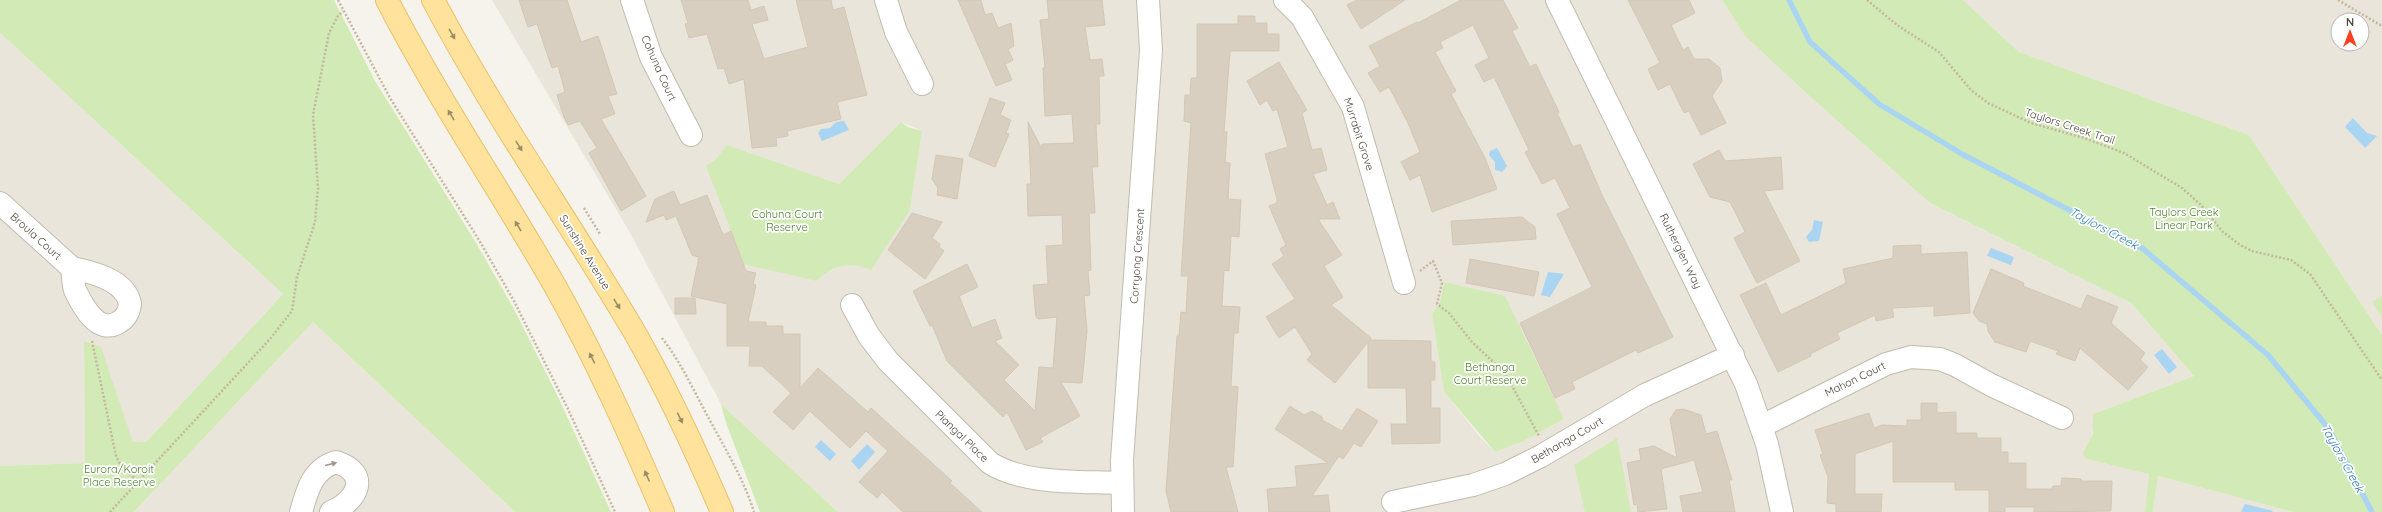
<svg xmlns="http://www.w3.org/2000/svg" width="2382" height="512" font-family="Quicksand,sans-serif">
	<rect width="100%" height="100%" fill="#f6f3ec"/>
	<g fill="#eae5da" fill-rule="evenodd">
		<path d="M492 0H1722L1745 36 1805 92 1930 203 2131 303 2194 376 2093 414 2094 425 2086 459 2150 474 2145 512H838L721 404 629 231ZM901 122 922 131 910 210 870 269 854 264 840 266 823 274 817 281 707 166 716 159 727 146 839 184ZM1444 283 1564 419 1524 441 1495 452 1481 438 1444 392 1432 314 1440 302Z"/>
		<path d="M1963 0H2382V335L2249 135 2019 52ZM2338 20H2362V44H2338Z"/>
		<path d="M0 33 283 294 146 442H133L93 344 84 341 85 463 0 466Z"/>
		<path d="M313 322 515 512H134Z"/>
		<path d="M2158 476 2293 512H2153Z"/>
	</g>
	<g fill="#d2eab5">
		<path d="M0 0H334L375 81 475 241 514 309 559 399 611 512H515L313 322 134 512H0V466L85 463 84 341 101 347 133 442H146L283 294 0 33Z"/>
		<path d="M1722 0H1963L2019 52 2249 135 2382 335V512H2293L2158 476 2153 512H2145L2149 474 2086 459 2083 454 2093 433V414L2194 376 2131 303 1930 203 1805 92 1745 36Z"/>
		<path d="M901 122 908 127 922 131 910 210 871 270C852 261 831 265 817 281L744 264 706 166 716 159 727 145 839 184Z"/>
		<path d="M1444 282 1505 296 1564 419 1524 441 1495 452 1444 392 1432 314 1440 302Z"/>
		<path d="M2382 296V317L2372 302Z"/>
		<path d="M721 404 838 512H760L726 423Z"/>
		<path d="M1617 438 1631 512H1585L1574 465Z"/>
	</g>
	<g fill="#a9d4f2">
		<path d="M2353 118 2367 133 2377 136 2365 148 2345 127Z"/>
		<path d="M844 121 849 130 822 141 818 133 821 129 830 128 836 122Z"/>
		<path d="M1497 148 1507 166 1502 172 1495 170V162L1489 155 1490 151Z"/>
		<path d="M1814 220 1823 222 1819 241 1809 242 1806 237 1812 230Z"/>
		<path d="M1991 248 2014 257 2011 265 1987 256Z"/>
		<path d="M1548 272 1564 274 1550 297 1541 295Z"/>
		<path d="M2162 349 2177 367 2169 374 2154 355Z"/>
		<path d="M821 440 836 454 830 461 815 447Z"/>
		<path d="M867 444 875 452 859 470 851 461Z"/>
		<path d="M2245 504 2273 511 2272 512H2241Z"/>
	</g>
	<g fill="none" stroke-linecap="round" stroke-linejoin="round">
		<path stroke="#a9d4f2" stroke-width="5.5" d="M1789 0 1810 42 1879 104 1962 154 2142 248 2268 355 2329 429 2372 512"/>
	</g>
	<g fill="#d8cfc1" stroke="#d3c7b4">
		<path d="M519 0H567L581 42 598 36 617 94 608 96 615 114 601 119 646 196 621 211 589 153 597 148 580 121 568 125 564 117 557 95 565 92 558 66 552 68 537 24 528 27Z"/>
		<path d="M681 0H748L751 10 764 6 768 20 752 24 764 59 808 47 796 0H831L833 10 844 7 867 95 837 102 841 119 787 131 788 136 776 138 777 146 752 148 744 79 729 84 724 68 718 69 707 34 689 38 685 24 688 23Z"/>
		<path d="M958 0H981L985 15 992 13 998 28 1011 23 1014 46 1008 49 1013 60 1005 64 1012 80 996 86Z"/>
		<path d="M1047 0H1102L1105 25 1085 27 1090 60 1102 59 1104 76H1099L1100 124H1096L1098 167H1092L1095 213H1089L1091 270 1088 271 1090 295 1084 296 1087 331 1082 383 1061 382 1080 416 1040 438 1043 442 1026 450 1007 412 1003 417 947 361 932 325 930 326 913 291 967 264 978 287 959 296 972 328 995 319 1002 338 995 341 1019 365 1004 380 1035 411 1039 367 1053 368 1057 317 1038 319 1036 317 1033 285 1048 284 1046 246 1063 245 1062 215 1028 216 1027 184H1031L1028 122 1042 149V144L1074 143 1072 114 1045 116 1043 68 1045 67 1040 20 1049 19Z"/>
		<path d="M1357 0H1405L1361 29 1347 5Z"/>
		<path d="M1461 0H1503L1518 28 1512 31 1530 67 1536 64 1559 112 1557 113 1573 147 1580 144 1602 195 1673 337 1638 353 1636 350 1572 382 1575 389 1555 398 1520 323 1592 287 1557 214 1570 208 1555 178 1542 184 1525 152 1529 150 1494 77 1484 82 1475 65 1489 58 1473 25 1440 42 1443 48 1435 52 1456 91 1451 94 1485 158 1497 189 1432 212 1420 175 1410 180 1401 162 1420 152 1407 121 1389 87 1380 92 1368 73 1380 66 1369 46 1417 22 1418 23Z"/>
		<path d="M1628 0H1689L1695 13 1671 25 1683 50 1688 47 1694 59H1709L1720 68 1722 81 1712 96 1726 123 1701 135 1689 111 1684 113 1670 84 1658 90 1648 69 1660 63Z"/>
		<path d="M1238 16H1255V23H1267V34H1279V51H1230L1224 132H1227L1225 162 1230 163 1228 199 1241 200 1239 237 1231 236 1229 271 1224 270 1222 306 1240 307 1238 333H1234L1231 386 1238 387 1233 467H1226L1238 512H1171L1166 491 1177 336H1179L1181 312 1186 313 1188 276H1181L1191 123 1184 121 1185 95H1190L1191 78H1197V24H1238Z"/>
		<path d="M1279 62 1307 110 1302 113 1312 150 1321 148 1327 170 1313 174 1327 205 1333 202 1340 219H1318L1342 255 1324 266 1343 297 1331 305 1371 338 1370 340 1431 341V362H1435V380H1431V408H1440V443L1392 444 1391 424H1407L1406 388H1368V342L1335 383 1307 360 1312 354 1295 327 1279 338 1266 317 1295 299 1272 264 1284 256 1280 249 1286 245 1269 206 1277 203V199L1265 154 1288 147 1277 109 1273 111 1267 100 1260 105 1247 81Z"/>
		<path d="M990 98 1005 103 1000 115 1011 120 1006 133 1009 134 995 167 969 156Z"/>
		<path d="M1719 150 1725 161 1781 157 1783 189 1764 191 1800 261 1757 283 1734 238 1745 232 1730 202 1710 197 1693 164Z"/>
		<path d="M936 155 963 159 957 199 937 195 938 188 932 179Z"/>
		<path d="M674 191 680 205 707 195 723 235 731 231 746 271 756 273 753 284 756 285 748 322H766V326H783V334H800V388L818 368 868 412 871 408 952 481 950 483 982 512H903L882 492 877 498 859 482 888 451 866 431 850 448 810 411 793 430 773 412 791 393 762 366H749L750 346H727V304L691 296 699 257 692 255 676 216 666 220 664 215 646 222 655 199Z"/>
		<path d="M912 213 942 222 932 238 940 244 939 247 944 251 925 279 888 250Z"/>
		<path d="M1522 217 1535 227 1536 239 1453 245 1451 221Z"/>
		<path d="M1921 245V254L1967 252 1970 313 1934 316V306L1892 308 1894 317 1876 321 1875 315 1837 333 1840 339 1810 354 1811 356 1778 372 1740 295 1766 283 1781 315 1846 283 1843 269 1893 258V246Z"/>
		<path d="M1470 259 1539 272 1534 296 1466 283Z"/>
		<path d="M1991 269 2024 283 2023 286 2081 309 2087 295 2118 307 2111 323 2145 353 2140 360 2148 367 2128 390 2080 348 2075 361 2056 354 2058 351 2030 341 2026 352 1995 342 1988 331 1987 324 1979 321 1973 313Z"/>
		<path d="M675 298H695L696 314H675Z"/>
		<path d="M1921 403H1937V413L1956 412V433H1977V438H2001V452H2008V463H2026V489H2052L2053 486H2061L2062 478 2081 479V481H2112L2111 511 2034 512V507H2005V512H1989V490H1955V482H1893V441L1855 454V494H1882L1881 512H1836V504L1827 503 1828 477 1820 455 1823 454 1815 430 1869 413 1874 428 1882 425 1907 426V420H1921Z"/>
		<path d="M1290 406 1304 415 1312 411 1322 417V420L1342 431 1357 408 1378 421 1361 447 1354 443 1343 459 1339 456 1312 496 1328 495 1330 512H1269L1267 489 1297 487 1295 466 1328 463 1275 429Z"/>
		<path d="M1683 409 1701 415 1706 434 1717 431 1729 470 1732 480H1729L1735 512H1683L1680 496 1703 492 1694 460 1661 469 1667 509 1638 512 1637 504 1634 505 1627 463 1641 460 1639 449 1654 446 1677 458 1670 419 1676 410Z"/>
	</g>
	<g fill="none" stroke-linecap="round" stroke-linejoin="round">
		<defs>
			<g id="minor">
				<path d="M632 0 651 57 691 135"/>
				<path d="M886 0 896 32 922 84"/>
				<path d="M1285 0 1302 17 1353 107 1404 283"/>
				<path d="M0 203 72 268"/>
				<path d="M72 268C92 272 126 280 130 304 129 312 126 318 119 322 98 336 82 305 75 290 73 284 73 275 72 268Z"/>
				<path d="M852 305 869 336 888 361 990 463C1025 485 1080 481 1121 483"/>
				<path d="M1762 426 1886 364 1911 357 1940 359 1955 365 1991 385 2062 418"/>
				<path d="M1393 502 1473 485 1505 474 1541 456 1645 395 1733 355"/>
				<path d="M301 512C307 491 312 469 336 462 371 473 358 501 331 512"/>
				<path d="M1123 512 1122 460 1151 50 1148 0"/>
			</g>
			<path id="tertiary" d="M1557 0 1746 384 1767 444 1782 512"/>
			<g id="primary">
				<path d="M387 0C438 99 500 190 555 286 596 359 630 435 663 512"/>
				<path d="M433 0C494 115 569 221 635 333 668 391 696 451 722 512"/>
			</g>
		</defs>
		<use href="#minor" stroke="#c2bbae" stroke-width="24"/>
		<use href="#tertiary" stroke="#c2bbae" stroke-width="24"/>
		<use href="#primary" stroke="#e6c16a" stroke-width="24"/>
		<g stroke="#c4b79f" stroke-width="2.5" stroke-dasharray="2 2" stroke-linecap="butt">
			<path d="M338 0 390 98 479 240 514 301 568 409 615 512"/>
			<path d="M1867 0 1897 25 1939 52 1971 90 1988 103 2031 123 2084 138 2124 153 2182 188 2201 205 2223 232 2240 245 2252 251 2291 260 2310 274 2382 380"/>
			<path d="M2338 0 2382 26"/>
			<path d="M584 208 600 234"/>
			<path d="M1420 271 1433 261 1442 283 1437 304 1449 313 1472 342 1505 373 1539 436"/>
			<path d="M662 338C680 361 693 389 707 415 724 447 743 477 754 512"/>
			<path d="M92 341 116 456 122 468 138 481"/>
			<path d="M110 512 270 339 292 311 297 277 315 222 318 188 313 115 329 33 338 16 343 11"/>
		</g>
		<use href="#minor" stroke="#fff" stroke-width="22"/>
		<use href="#tertiary" stroke="#fff" stroke-width="22"/>
		<use href="#primary" stroke="#ffe39c" stroke-width="22"/>
	</g>
	<defs><path id="oneway-solid" d="M-6-.8H1V-3.2L6.5 0L1 3.2V.8H-6Z"/></defs>
	<g fill="#9c8c66">
		<use href="#oneway-solid" transform="translate(452 34) rotate(60)"/>
		<use href="#oneway-solid" transform="translate(451 115) rotate(-121)"/>
		<use href="#oneway-solid" transform="translate(519 146) rotate(58)"/>
		<use href="#oneway-solid" transform="translate(518 226) rotate(-121)"/>
		<use href="#oneway-solid" transform="translate(617 304) rotate(58)"/>
		<use href="#oneway-solid" transform="translate(592 358) rotate(-117)"/>
		<use href="#oneway-solid" transform="translate(680 418) rotate(63)"/>
		<use href="#oneway-solid" transform="translate(647 476) rotate(-114)"/>
	</g>
	<use fill="#9c9892" href="#oneway-solid" transform="translate(331 464) rotate(-14)"/>
	<g text-anchor="middle" dominant-baseline="central" stroke-width="3.5" stroke-linejoin="round" paint-order="stroke">
		<g font-size="11" fill="#4b4439" stroke="#fff">
			<text transform="translate(659 68) rotate(66)">Cohuna Court</text>
			<text transform="translate(2070 126) rotate(18)">Taylors Creek Trail</text>
			<text transform="translate(1359 134) rotate(72)">Murrabit Grove</text>
			<text transform="translate(36 236) rotate(42)">Broula Court</text>
			<text transform="translate(1681 251) rotate(64)">Rutherglen Way</text>
			<text transform="translate(585 252) rotate(58)">Sunshine Avenue</text>
			<text transform="translate(1137 256) rotate(-86)">Corryong Crescent</text>
			<text transform="translate(1855 379) rotate(-26)">Mahon Court</text>
			<text transform="translate(962 436) rotate(44)">Piangal Place</text>
			<text transform="translate(1567 440) rotate(-30)">Bethanga Court</text>
		</g>
		<g font-size="11" fill="#4a7f2a" stroke="#fff">
			<text x="2184" y="212">Taylors Creek<tspan x="2184" dy="13">Linear Park</tspan></text>
			<text x="787" y="214">Cohuna Court<tspan x="787" dy="13">Reserve</tspan></text>
			<text x="1490" y="367">Bethanga<tspan x="1490" dy="13">Court Reserve</tspan></text>
			<text x="119" y="469">Eurora/Koroit<tspan x="119" dy="13">Place Reserve</tspan></text>
		</g>
		<g font-size="12" font-style="italic" fill="#2e7ab2" stroke="#fff">
			<text transform="translate(2104 228) rotate(28)">Taylors Creek</text>
			<text transform="translate(2343 458) rotate(61)">Taylors Creek</text>
		</g>
	</g>
	<g transform="translate(2350 32)"><circle r="19" fill="#ffffff" stroke="#b7b4b0"/>
	<path d="M0-3L7 15L0 10L-7 15Z" fill="#fc3f1d"/>
	<text y="-6" font-size="11" font-weight="bold" text-anchor="middle" fill="#4b4439">N</text>
	</g>
</svg>
